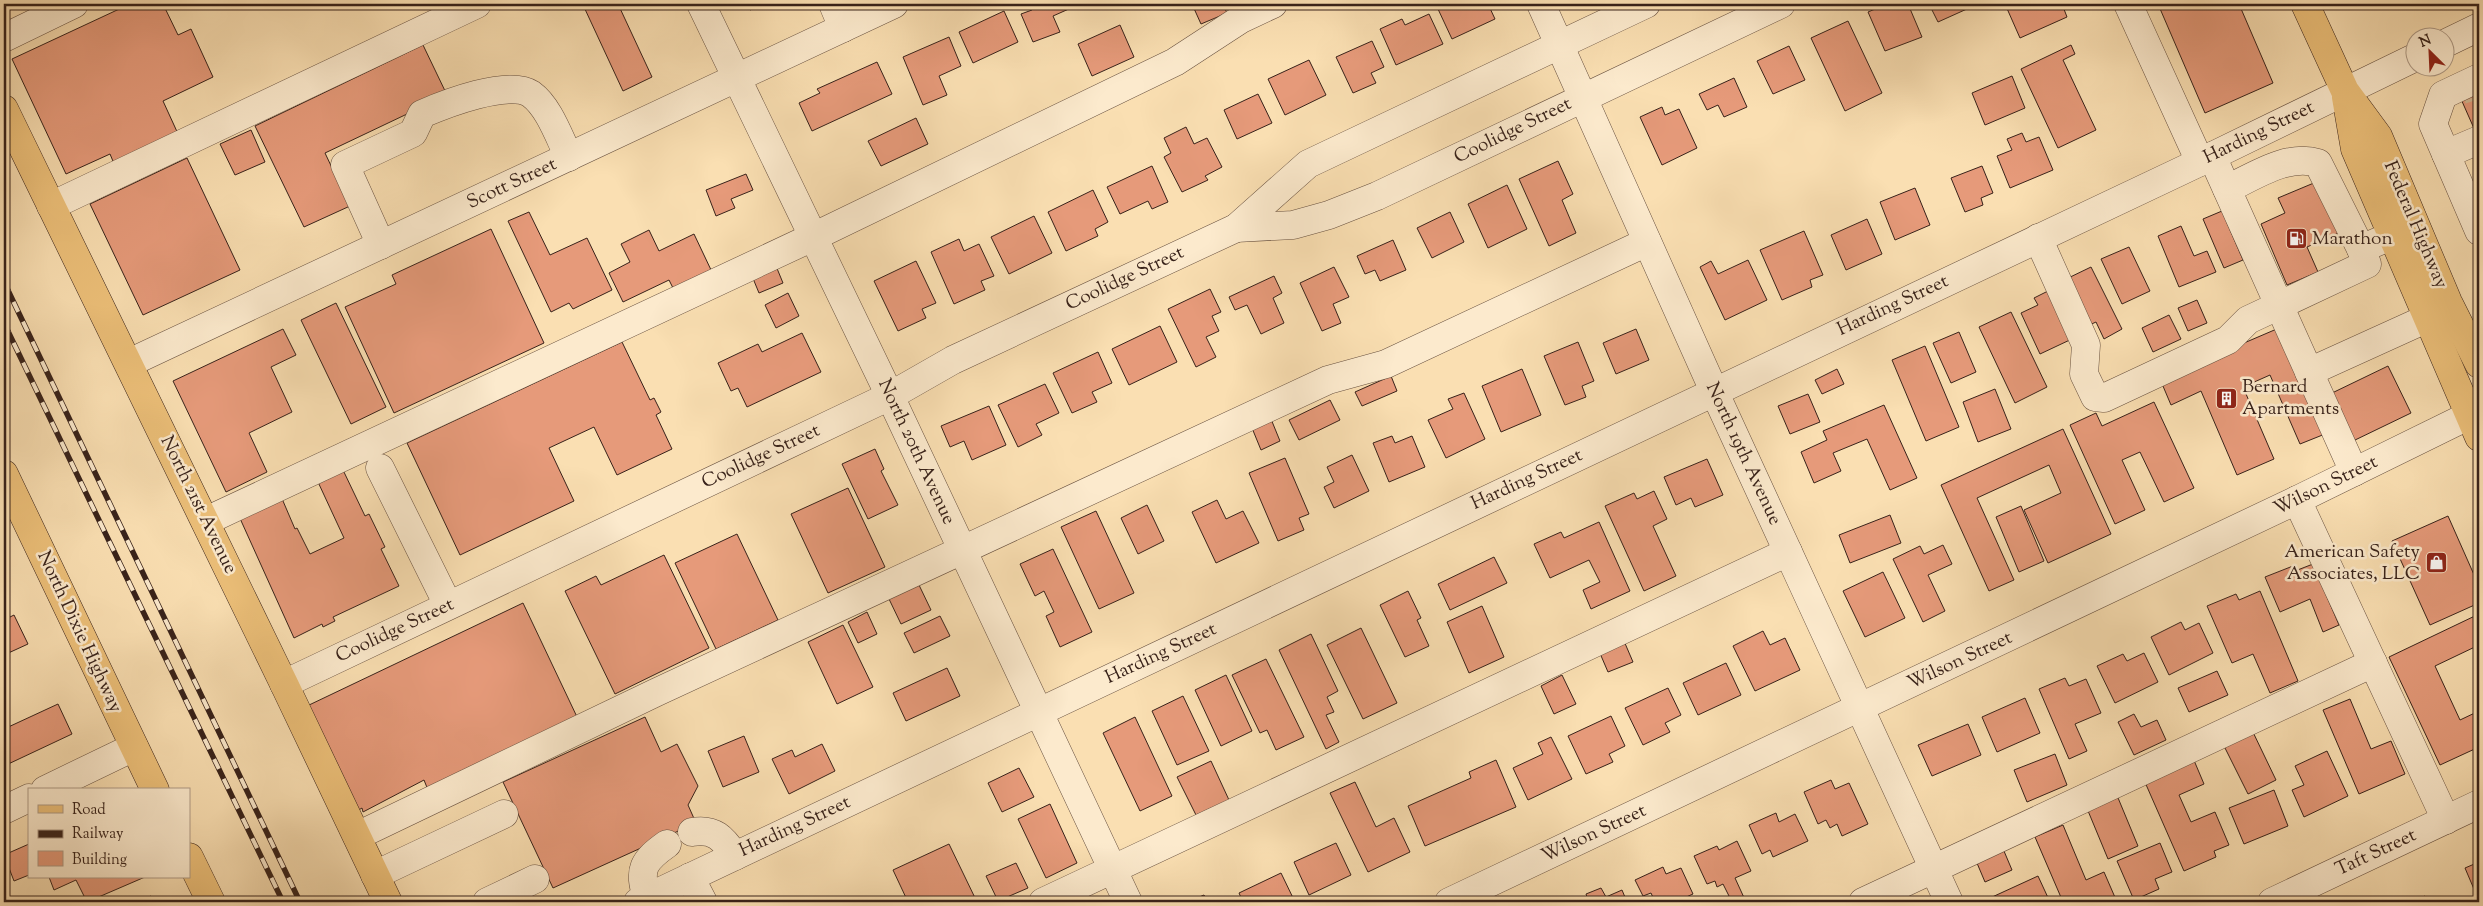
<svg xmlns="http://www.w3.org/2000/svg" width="2483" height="906" font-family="'Sorts Mill Goudy',serif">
	<rect width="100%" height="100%" fill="#fadfb2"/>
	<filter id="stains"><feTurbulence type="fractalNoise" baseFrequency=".004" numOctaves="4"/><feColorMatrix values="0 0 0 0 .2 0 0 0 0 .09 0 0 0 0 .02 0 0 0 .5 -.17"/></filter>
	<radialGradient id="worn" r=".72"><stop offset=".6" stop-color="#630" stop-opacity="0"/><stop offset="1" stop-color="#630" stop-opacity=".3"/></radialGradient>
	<g fill="#e69a7a" stroke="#38221a">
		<path d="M130 4H163L178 35 191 29 213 77 163 101 179 136 115 166 110 154 66 174 12 59Z"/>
		<path d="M592 4H618L652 77 623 91 584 7Z"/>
		<path d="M747 4H764L750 10Z"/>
		<path d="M1029 4H1069L1071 8 1053 16 1060 32 1033 42 1021 14 1032 10Z"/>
		<path d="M1192 4H1223L1227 13 1201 24Z"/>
		<path d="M1450 4H1488L1495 19 1452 39 1438 9Z"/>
		<path d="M1887 4H1908L1922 37 1885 51 1868 12Z"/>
		<path d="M1929 4H1978L1938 22Z"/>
		<path d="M2005 4H2062L2067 17 2020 38Z"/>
		<path d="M2158 4H2239L2273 83 2205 113Z"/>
		<path d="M1004 11 1018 42 973 63 959 32Z"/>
		<path d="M1429 14 1443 44 1396 65 1380 29 1402 19 1405 25Z"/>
		<path d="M1848 21 1882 93 1845 111 1811 38Z"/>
		<path d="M1120 25 1134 57 1092 76 1078 44Z"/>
		<path d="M949 37 961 66 939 76 947 95 923 105 903 57Z"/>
		<path d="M1372 41 1384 67 1371 73 1376 83 1353 93 1336 57Z"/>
		<path d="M423 45 447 95 325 153 350 206 304 227 255 126Z"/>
		<path d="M2071 45 2075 54 2063 60 2096 130 2058 148 2021 69Z"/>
		<path d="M1789 46 1805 80 1773 94 1757 61Z"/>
		<path d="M1309 60 1326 95 1285 115 1268 79Z"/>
		<path d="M877 62 892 94 812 131 799 103 820 93 817 89Z"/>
		<path d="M2012 76 2025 108 1985 125 1972 93Z"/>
		<path d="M1734 78 1747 107 1724 117 1718 105 1707 110 1699 94Z"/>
		<path d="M2479 90V131L2476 133 2461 99Z"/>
		<path d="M1258 94 1272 123 1237 139 1224 110Z"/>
		<path d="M1662 107 1665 115 1679 109 1697 148 1662 165 1640 117Z"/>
		<path d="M916 118 928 144 881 166 868 141Z"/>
		<path d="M1186 127 1194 144 1207 138 1222 167 1205 176 1208 180 1182 192 1164 157 1171 153 1164 138Z"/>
		<path d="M251 130 265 162 235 175 220 144Z"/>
		<path d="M2022 133 2026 142 2039 137 2053 170 2010 188 1997 156 2012 150 2007 139Z"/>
		<path d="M187 158 240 270 143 315 90 204Z"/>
		<path d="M1558 161 1573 194 1562 200 1576 233 1549 246 1519 179Z"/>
		<path d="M1152 166 1168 202 1152 209 1148 201 1120 214 1107 187Z"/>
		<path d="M1982 166 1993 193 1981 198 1983 205 1965 212 1951 178Z"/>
		<path d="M746 174 753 190 731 199 735 208 716 216 706 190Z"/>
		<path d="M2321 180 2343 231 2307 247 2318 272 2287 285 2261 224 2285 213 2278 198Z"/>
		<path d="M1507 185 1527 229 1488 248 1468 204Z"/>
		<path d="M1915 188 1930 225 1895 240 1880 202Z"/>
		<path d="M1093 190 1108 222 1095 229 1098 236 1066 251 1048 212Z"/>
		<path d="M2222 211 2243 260 2224 268 2203 219Z"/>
		<path d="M529 212 550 255 587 238 612 290 573 309 569 303 551 312 508 221Z"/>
		<path d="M1450 212 1464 242 1432 258 1417 228Z"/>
		<path d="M1034 216 1052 253 1009 274 991 237Z"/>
		<path d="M1867 219 1882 254 1846 270 1831 235Z"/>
		<path d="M2181 226 2194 256 2207 251 2216 272 2179 287 2158 236Z"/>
		<path d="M491 229 544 343 394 413 345 307 396 284 392 275Z"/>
		<path d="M649 230 659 251 694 234 712 272 674 290 669 280 623 302 609 273 630 262 621 244Z"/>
		<path d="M1804 231 1823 275 1810 280 1812 287 1782 300 1760 250Z"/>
		<path d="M959 239 964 251 979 244 994 276 981 281 985 290 954 304 931 252Z"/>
		<path d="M1393 240 1406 270 1380 281 1375 270 1365 274 1357 256Z"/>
		<path d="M2129 247 2150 291 2122 304 2101 259Z"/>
		<path d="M1748 260 1767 300 1725 320 1700 267 1711 261 1718 274Z"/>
		<path d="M916 261 936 303 922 309 926 318 898 331 874 281Z"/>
		<path d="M776 266 783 283 759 293 752 276Z"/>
		<path d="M1334 267 1349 297 1333 304 1341 323 1322 331 1300 283Z"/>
		<path d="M2091 267 2122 329 2104 339 2096 322 2085 327 2062 281Z"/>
		<path d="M1274 276 1282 293 1273 298 1284 323 1261 334 1247 305 1235 310 1229 297Z"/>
		<path d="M1210 289 1221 312 1212 316 1219 331 1206 337 1216 357 1196 367 1168 309Z"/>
		<path d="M2050 290 2074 338 2040 354 2021 313 2038 305 2034 298Z"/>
		<path d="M788 293 799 316 776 328 765 305Z"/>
		<path d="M2197 300 2207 323 2188 331 2178 308Z"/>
		<path d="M336 303 386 407 351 424 301 320Z"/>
		<path d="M2011 312 2047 387 2015 403 1979 327Z"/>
		<path d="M2169 315 2181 339 2153 352 2142 328Z"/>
		<path d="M1160 326 1177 362 1129 385 1112 349Z"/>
		<path d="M2279 328 2325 434 2300 444 2270 375 2243 387 2274 459 2237 475 2201 391 2171 405 2160 379Z"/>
		<path d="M283 329 296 355 271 367 292 412 249 433 267 472 226 492 173 381Z"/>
		<path d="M1636 329 1649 360 1616 374 1603 343Z"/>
		<path d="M1959 332 1976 372 1951 383 1933 343Z"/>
		<path d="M802 333 821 372 747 407 738 388 731 391 718 363 758 344 762 352Z"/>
		<path d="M622 342 650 400 654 398 661 412 656 415 672 449 617 475 594 427 549 448 574 501 460 555 407 443Z"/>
		<path d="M1578 342 1594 381 1582 386 1586 397 1565 405 1544 356Z"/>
		<path d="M1925 346 1959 427 1926 441 1892 360Z"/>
		<path d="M1098 352 1112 383 1092 392 1097 402 1072 413 1053 373Z"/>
		<path d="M2388 366 2411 413 2353 441 2330 394Z"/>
		<path d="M1522 369 1541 415 1501 432 1482 386Z"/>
		<path d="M1837 369 1844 384 1822 394 1815 380Z"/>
		<path d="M1391 376 1397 391 1362 406 1355 392Z"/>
		<path d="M1045 384 1059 413 1036 424 1042 435 1018 447 998 405Z"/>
		<path d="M1995 389 2011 429 1978 442 1963 402Z"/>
		<path d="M1464 393 1485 439 1446 458 1428 420 1453 409 1448 399Z"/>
		<path d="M1808 394 1820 422 1790 434 1778 406Z"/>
		<path d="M1330 400 1340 420 1299 440 1289 420Z"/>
		<path d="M2154 402 2194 488 2164 502 2140 452 2122 460 2145 510 2115 524 2070 425 2096 413 2102 426Z"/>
		<path d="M1884 405 1917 478 1890 490 1867 439 1833 453 1841 471 1814 483 1801 452 1827 440 1823 431Z"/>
		<path d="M989 406 1006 445 972 460 964 441 950 447 941 426Z"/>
		<path d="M1271 419 1280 441 1261 450 1252 428Z"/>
		<path d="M2063 429 2111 534 2048 563 2024 510 2061 493 2049 465 1977 498 2014 580 1989 591 1941 485Z"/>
		<path d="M1392 436 1395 443 1412 436 1425 467 1389 482 1373 443Z"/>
		<path d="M875 449 884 469 881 471 898 505 868 519 842 464Z"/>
		<path d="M1352 455 1369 491 1334 508 1324 487 1334 482 1327 467Z"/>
		<path d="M1285 458 1309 514 1299 518 1304 530 1278 541 1249 473Z"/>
		<path d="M1707 459 1723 495 1695 507 1691 498 1676 505 1664 477Z"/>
		<path d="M343 470 365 516 369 514 385 547 381 549 399 586 333 617 335 621 323 627 322 624 294 638 238 514 280 494 295 529 297 528 310 554 344 538 318 482Z"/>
		<path d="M848 488 885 567 828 593 791 514Z"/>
		<path d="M1654 491 1667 519 1653 526 1676 576 1644 591 1605 506 1634 493 1637 499Z"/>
		<path d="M1217 500 1226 519 1243 511 1259 543 1216 563 1192 512Z"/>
		<path d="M1147 505 1164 541 1138 554 1121 518Z"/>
		<path d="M2021 506 2044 561 2019 572 1996 517Z"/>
		<path d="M1096 511 1134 593 1099 609 1061 527Z"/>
		<path d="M1890 515 1901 543 1850 563 1839 535Z"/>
		<path d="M2448 516 2479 586V603L2430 625 2392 541Z"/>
		<path d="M1599 522 1630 591 1591 609 1583 590 1600 582 1589 560 1550 578 1534 544 1561 532 1564 538Z"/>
		<path d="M737 534 778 620 716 649 675 563Z"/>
		<path d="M1943 545 1952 564 1928 575 1945 611 1923 622 1893 559 1920 546 1924 554Z"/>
		<path d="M1053 549 1092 632 1060 647 1046 616 1054 612 1044 591 1035 596 1020 564Z"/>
		<path d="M664 555 709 648 615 694 565 591 596 576 601 585Z"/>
		<path d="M1494 557 1507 583 1450 610 1438 584Z"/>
		<path d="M2313 564 2339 625 2323 632 2310 599 2280 612 2265 577 2293 566 2295 571Z"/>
		<path d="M1883 572 1905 618 1865 637 1843 591Z"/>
		<path d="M919 585 931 610 901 624 889 599Z"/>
		<path d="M1408 591 1421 618 1417 620 1429 646 1405 657 1380 605Z"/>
		<path d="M2260 591 2298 681 2270 693 2253 654 2232 663 2207 606 2236 594 2239 600Z"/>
		<path d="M523 603 578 719 428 790 424 780 363 812 362 808 357 811 307 706Z"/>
		<path d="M1482 606 1504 657 1469 673 1447 622Z"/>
		<path d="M867 612 877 634 858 643 848 622Z"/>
		<path d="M2479 614V645L2435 666 2460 720 2479 711V747L2440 765 2389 657Z"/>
		<path d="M14 615 28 644 4 655V620Z"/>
		<path d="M940 616 950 636 914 653 904 633Z"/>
		<path d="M2181 622 2185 630 2199 623 2213 653 2169 675 2151 637Z"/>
		<path d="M843 625 873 687 837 704 808 642Z"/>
		<path d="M1361 628 1397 703 1363 719 1327 645Z"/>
		<path d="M1763 631 1770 645 1785 638 1800 670 1755 691 1733 646Z"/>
		<path d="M1311 634 1338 691 1327 697 1334 712 1326 715 1339 742 1326 749 1279 650Z"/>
		<path d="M1624 641 1633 662 1608 672 1599 651Z"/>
		<path d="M2144 653 2158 682 2115 703 2097 666 2123 654 2127 661Z"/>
		<path d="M1266 659 1304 737 1276 750 1267 730 1260 733 1232 675Z"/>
		<path d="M1726 663 1741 695 1698 715 1683 683Z"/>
		<path d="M947 668 960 696 906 721 893 693Z"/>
		<path d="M2217 671 2228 695 2189 712 2178 688Z"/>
		<path d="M1226 675 1252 731 1221 746 1195 690Z"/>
		<path d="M1562 675 1576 704 1554 714 1541 686Z"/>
		<path d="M2065 678 2069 686 2086 679 2101 713 2075 724 2087 751 2069 759 2039 689Z"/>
		<path d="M1668 688 1681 715 1665 723 1670 732 1643 745 1625 708Z"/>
		<path d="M1183 696 1209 751 1177 765 1152 711Z"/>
		<path d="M2025 698 2040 733 1997 752 1982 717Z"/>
		<path d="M2350 699 2371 749 2391 741 2405 774 2359 794 2323 710Z"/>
		<path d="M58 704 72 734 4 766V729Z"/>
		<path d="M2134 714 2141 727 2157 720 2166 740 2134 755 2118 722Z"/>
		<path d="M1611 716 1625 746 1609 754 1613 762 1586 774 1568 736Z"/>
		<path d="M645 717 661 752 677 744 698 786 688 805 696 823 553 888 503 782Z"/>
		<path d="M1135 717 1172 796 1140 811 1103 733Z"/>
		<path d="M1968 724 1981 755 1932 776 1918 745Z"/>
		<path d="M2251 728 2276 780 2248 794 2222 742Z"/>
		<path d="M744 736 759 772 723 787 708 751Z"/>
		<path d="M1551 737 1572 779 1528 800 1513 768 1543 754 1538 743Z"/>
		<path d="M822 744 835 771 789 794 772 759 792 750 795 757Z"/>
		<path d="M2327 751 2348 796 2304 817 2292 790 2304 785 2295 766Z"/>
		<path d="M2055 754 2067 785 2027 802 2014 770Z"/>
		<path d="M2193 758 2204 784 2179 795 2191 822 2215 812 2229 845 2214 851 2216 857 2184 871 2144 780Z"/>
		<path d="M1496 760 1516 807 1425 846 1408 806 1471 778 1469 772Z"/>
		<path d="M1211 761 1229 800 1196 815 1177 777Z"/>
		<path d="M1019 768 1034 797 1002 812 988 783Z"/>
		<path d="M1831 780 1835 789 1849 783 1868 824 1842 836 1837 824 1830 828 1826 820 1818 824 1804 792Z"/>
		<path d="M1355 782 1376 827 1394 818 1410 852 1368 872 1330 793Z"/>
		<path d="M2274 790 2288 826 2244 844 2229 808Z"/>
		<path d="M2116 793 2138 846 2108 859 2086 806Z"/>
		<path d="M1050 804 1077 863 1046 878 1018 819Z"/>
		<path d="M1776 813 1779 822 1795 814 1808 841 1773 857 1770 850 1762 854 1749 825Z"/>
		<path d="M2063 825 2086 880 2104 872 2117 902H2063L2035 837Z"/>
		<path d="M1737 841 1751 871 1735 878 1746 902H1732L1723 884 1717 887 1715 881 1707 884 1694 856 1717 846 1719 850Z"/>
		<path d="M1336 843 1351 875 1309 895 1294 862Z"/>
		<path d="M2160 843 2172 872 2155 879 2159 889 2134 900 2117 861Z"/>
		<path d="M29 844V875L14 881 4 855Z"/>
		<path d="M949 844 977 902H908L893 870Z"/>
		<path d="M2001 844 2012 870 1985 882 1974 856Z"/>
		<path d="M2479 862V901L2465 868Z"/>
		<path d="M1016 863 1028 888 998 901 986 876Z"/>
		<path d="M1663 867 1666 874 1681 868 1693 894 1675 902H1655L1651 893 1643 896 1635 880Z"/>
		<path d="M1281 873 1295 902H1243L1239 893Z"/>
		<path d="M2038 876 2050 902H1992L1990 898Z"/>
		<path d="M49 877H145L87 902 76 880 54 890Z"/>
		<path d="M1601 888 1606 897 1622 890 1627 902H1583L1588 900 1586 894Z"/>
		<path d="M1086 894 1090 902H1068Z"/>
		<path d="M1204 895 1208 902H1187Z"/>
		<path d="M151 896 154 902H139Z"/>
		<path d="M2425 896 2428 902H2412Z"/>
	</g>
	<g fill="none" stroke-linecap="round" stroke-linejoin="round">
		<path stroke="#d3b994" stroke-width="28" stroke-dasharray="28 14" stroke-linecap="butt" d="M2478 96 2479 99"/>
		<defs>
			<g id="minor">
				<path d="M701 4 890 396 1128 902"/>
				<path d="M833 4 843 28"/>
				<path d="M1541 4 1714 391 1949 902"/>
				<path d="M2128 4 2200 162"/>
				<path d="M4 38 74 4"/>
				<path d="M2446 43 2479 27"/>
				<path d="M2479 78 2443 95 2433 124 2479 231"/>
				<path d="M2446 154 2479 140"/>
				<path d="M2212 156 2354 472"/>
				<path d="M2227 189C2253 177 2288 153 2318 163L2361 249 2393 235"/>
				<path d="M51 206 477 4"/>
				<path d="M1236 228 1293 225 1329 215 1377 196 1781 4"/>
				<path d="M2038 238 2086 345 2084 374 2095 397 2104 398 2228 340 2248 320 2367 264 2361 249"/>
				<path d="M381 245 345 165 413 133 422 114C445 104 509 79 531 94 549 107 559 137 569 157"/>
				<path d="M129 363 894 4"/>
				<path d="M2309 372 2428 318"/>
				<path d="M380 468 448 605"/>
				<path d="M2297 500 2446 820"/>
				<path d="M206 521 813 237 1175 62 1241 19 1273 4"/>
				<path d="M284 684 890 396 953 360 1236 228 1308 164 1646 4"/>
				<path d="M45 790 134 747"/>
				<path d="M4 810 29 798"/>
				<path d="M692 832C714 828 723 838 735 856"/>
				<path d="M357 836 657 692 1328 380 1386 364 1647 242"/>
				<path d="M375 875 504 814"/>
				<path d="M690 877 703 902"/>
				<path d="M647 898C638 869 643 861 667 844"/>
				<path d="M487 902 535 879"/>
				<path d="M638 902 2200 162 2416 57"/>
				<path d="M1043 902 1788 552"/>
				<path d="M1449 902 2297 500 2470 415"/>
				<path d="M1863 902 2373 663"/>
				<path d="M2272 902 2479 804"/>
			</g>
			<g id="major">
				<path d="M2305 4 2345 91 2378 136 2448 302 2479 364"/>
				<path d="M2346 97 2355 149 2479 437"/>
				<path d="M4 109 284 684 388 902"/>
				<path d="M4 474 155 790"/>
				<path d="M189 857 211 902"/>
			</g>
		</defs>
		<use href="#minor" stroke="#685140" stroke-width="29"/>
		<use href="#major" stroke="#38221a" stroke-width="29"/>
		<use href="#minor" stroke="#fceacd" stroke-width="28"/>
		<use href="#major" stroke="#edc079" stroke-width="28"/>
		<defs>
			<g id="rail">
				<path d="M4 282 300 902"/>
				<path d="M4 323 283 902"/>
			</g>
		</defs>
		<use href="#rail" stroke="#38221a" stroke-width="5.5"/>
		<use href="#rail" stroke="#fceacd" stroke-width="4" stroke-dasharray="11" stroke-linecap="butt"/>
	</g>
	<defs>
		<symbol id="fuel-square" viewBox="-11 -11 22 22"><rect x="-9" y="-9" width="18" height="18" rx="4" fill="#8f2418" stroke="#fceacd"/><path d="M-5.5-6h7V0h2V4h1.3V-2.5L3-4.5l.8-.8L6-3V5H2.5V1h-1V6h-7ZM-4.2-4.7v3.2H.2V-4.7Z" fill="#fff"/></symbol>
		<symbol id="building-square" viewBox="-11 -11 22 22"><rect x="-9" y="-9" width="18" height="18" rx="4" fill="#8f2418" stroke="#fceacd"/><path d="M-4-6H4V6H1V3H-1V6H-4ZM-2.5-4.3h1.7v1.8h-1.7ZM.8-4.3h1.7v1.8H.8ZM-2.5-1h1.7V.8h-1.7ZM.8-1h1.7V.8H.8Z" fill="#fff"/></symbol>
		<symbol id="shop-square" viewBox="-11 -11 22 22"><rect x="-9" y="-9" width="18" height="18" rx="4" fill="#8f2418" stroke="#fceacd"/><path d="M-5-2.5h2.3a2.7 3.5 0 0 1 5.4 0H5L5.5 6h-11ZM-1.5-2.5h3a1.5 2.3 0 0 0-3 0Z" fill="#fff"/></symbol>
	</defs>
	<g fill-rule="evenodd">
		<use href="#fuel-square" x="2284" y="226" width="25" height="25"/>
		<use href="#building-square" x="2214" y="386" width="25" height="25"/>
		<use href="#shop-square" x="2424" y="550" width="25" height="25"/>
	</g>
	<g text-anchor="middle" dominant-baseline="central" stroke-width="5" stroke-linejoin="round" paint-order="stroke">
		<g font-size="19" fill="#38221a" stroke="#fceacd">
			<text transform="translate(1513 131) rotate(-26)">Coolidge Street</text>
			<text transform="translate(2259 133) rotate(-26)">Harding Street</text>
			<text transform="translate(512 184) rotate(-25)">Scott Street</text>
			<text transform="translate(2415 225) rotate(67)">Federal Highway</text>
			<text transform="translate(1125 279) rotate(-25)">Coolidge Street</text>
			<text transform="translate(1893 306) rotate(-25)">Harding Street</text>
			<text transform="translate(916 452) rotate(65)">North 20th Avenue</text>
			<text transform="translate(1743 454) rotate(65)">North 19th Avenue</text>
			<text transform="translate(761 457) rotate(-25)">Coolidge Street</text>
			<text transform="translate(1527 480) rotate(-25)">Harding Street</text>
			<text transform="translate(2326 486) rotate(-26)">Wilson Street</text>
			<text transform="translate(198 505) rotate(64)">North 21st Avenue</text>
			<text transform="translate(395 631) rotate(-25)">Coolidge Street</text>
			<text transform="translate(79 632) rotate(65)">North Dixie Highway</text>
			<text transform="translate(1161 654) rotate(-25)">Harding Street</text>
			<text transform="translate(1960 661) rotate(-25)">Wilson Street</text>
			<text transform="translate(795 827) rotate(-25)">Harding Street</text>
			<text transform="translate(1594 834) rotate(-25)">Wilson Street</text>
			<text transform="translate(2376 853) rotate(-25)">Taft Street</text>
		</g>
		<g font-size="19" fill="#38221a" stroke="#fceacd" text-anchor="start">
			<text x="2312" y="239">Marathon</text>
			<text x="2242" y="387">Bernard<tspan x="2242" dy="22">Apartments</tspan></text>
			<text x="2420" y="552" text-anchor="end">American Safety<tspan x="2420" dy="22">Associates, LLC</tspan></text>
		</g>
	</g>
	<rect width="2483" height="906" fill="none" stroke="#fadfb2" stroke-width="20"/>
	<rect x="5" y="5" width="2473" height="896" fill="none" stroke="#38221a" stroke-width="2.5"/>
	<rect x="10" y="10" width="2463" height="886" fill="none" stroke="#38221a"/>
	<rect x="28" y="788" width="162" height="90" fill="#fceacd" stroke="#ae9a85"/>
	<rect x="38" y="805" width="25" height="8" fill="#edc079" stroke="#ae9a85"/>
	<text x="72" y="814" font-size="15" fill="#38221a">Road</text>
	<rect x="38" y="830" width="25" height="8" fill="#38221a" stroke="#ae9a85"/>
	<text x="72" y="838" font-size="15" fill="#38221a">Railway</text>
	<rect x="38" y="851" width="25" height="15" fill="#e69a7a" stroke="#ae9a85"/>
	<text x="72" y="864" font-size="15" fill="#38221a">Building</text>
	<g transform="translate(2430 52) rotate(336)"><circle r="24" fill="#fceacd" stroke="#ae9a85"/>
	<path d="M0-4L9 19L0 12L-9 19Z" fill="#8f2418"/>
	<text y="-8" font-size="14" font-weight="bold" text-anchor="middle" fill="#38221a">N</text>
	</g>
	<rect width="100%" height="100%" filter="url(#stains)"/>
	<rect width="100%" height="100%" fill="url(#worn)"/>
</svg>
